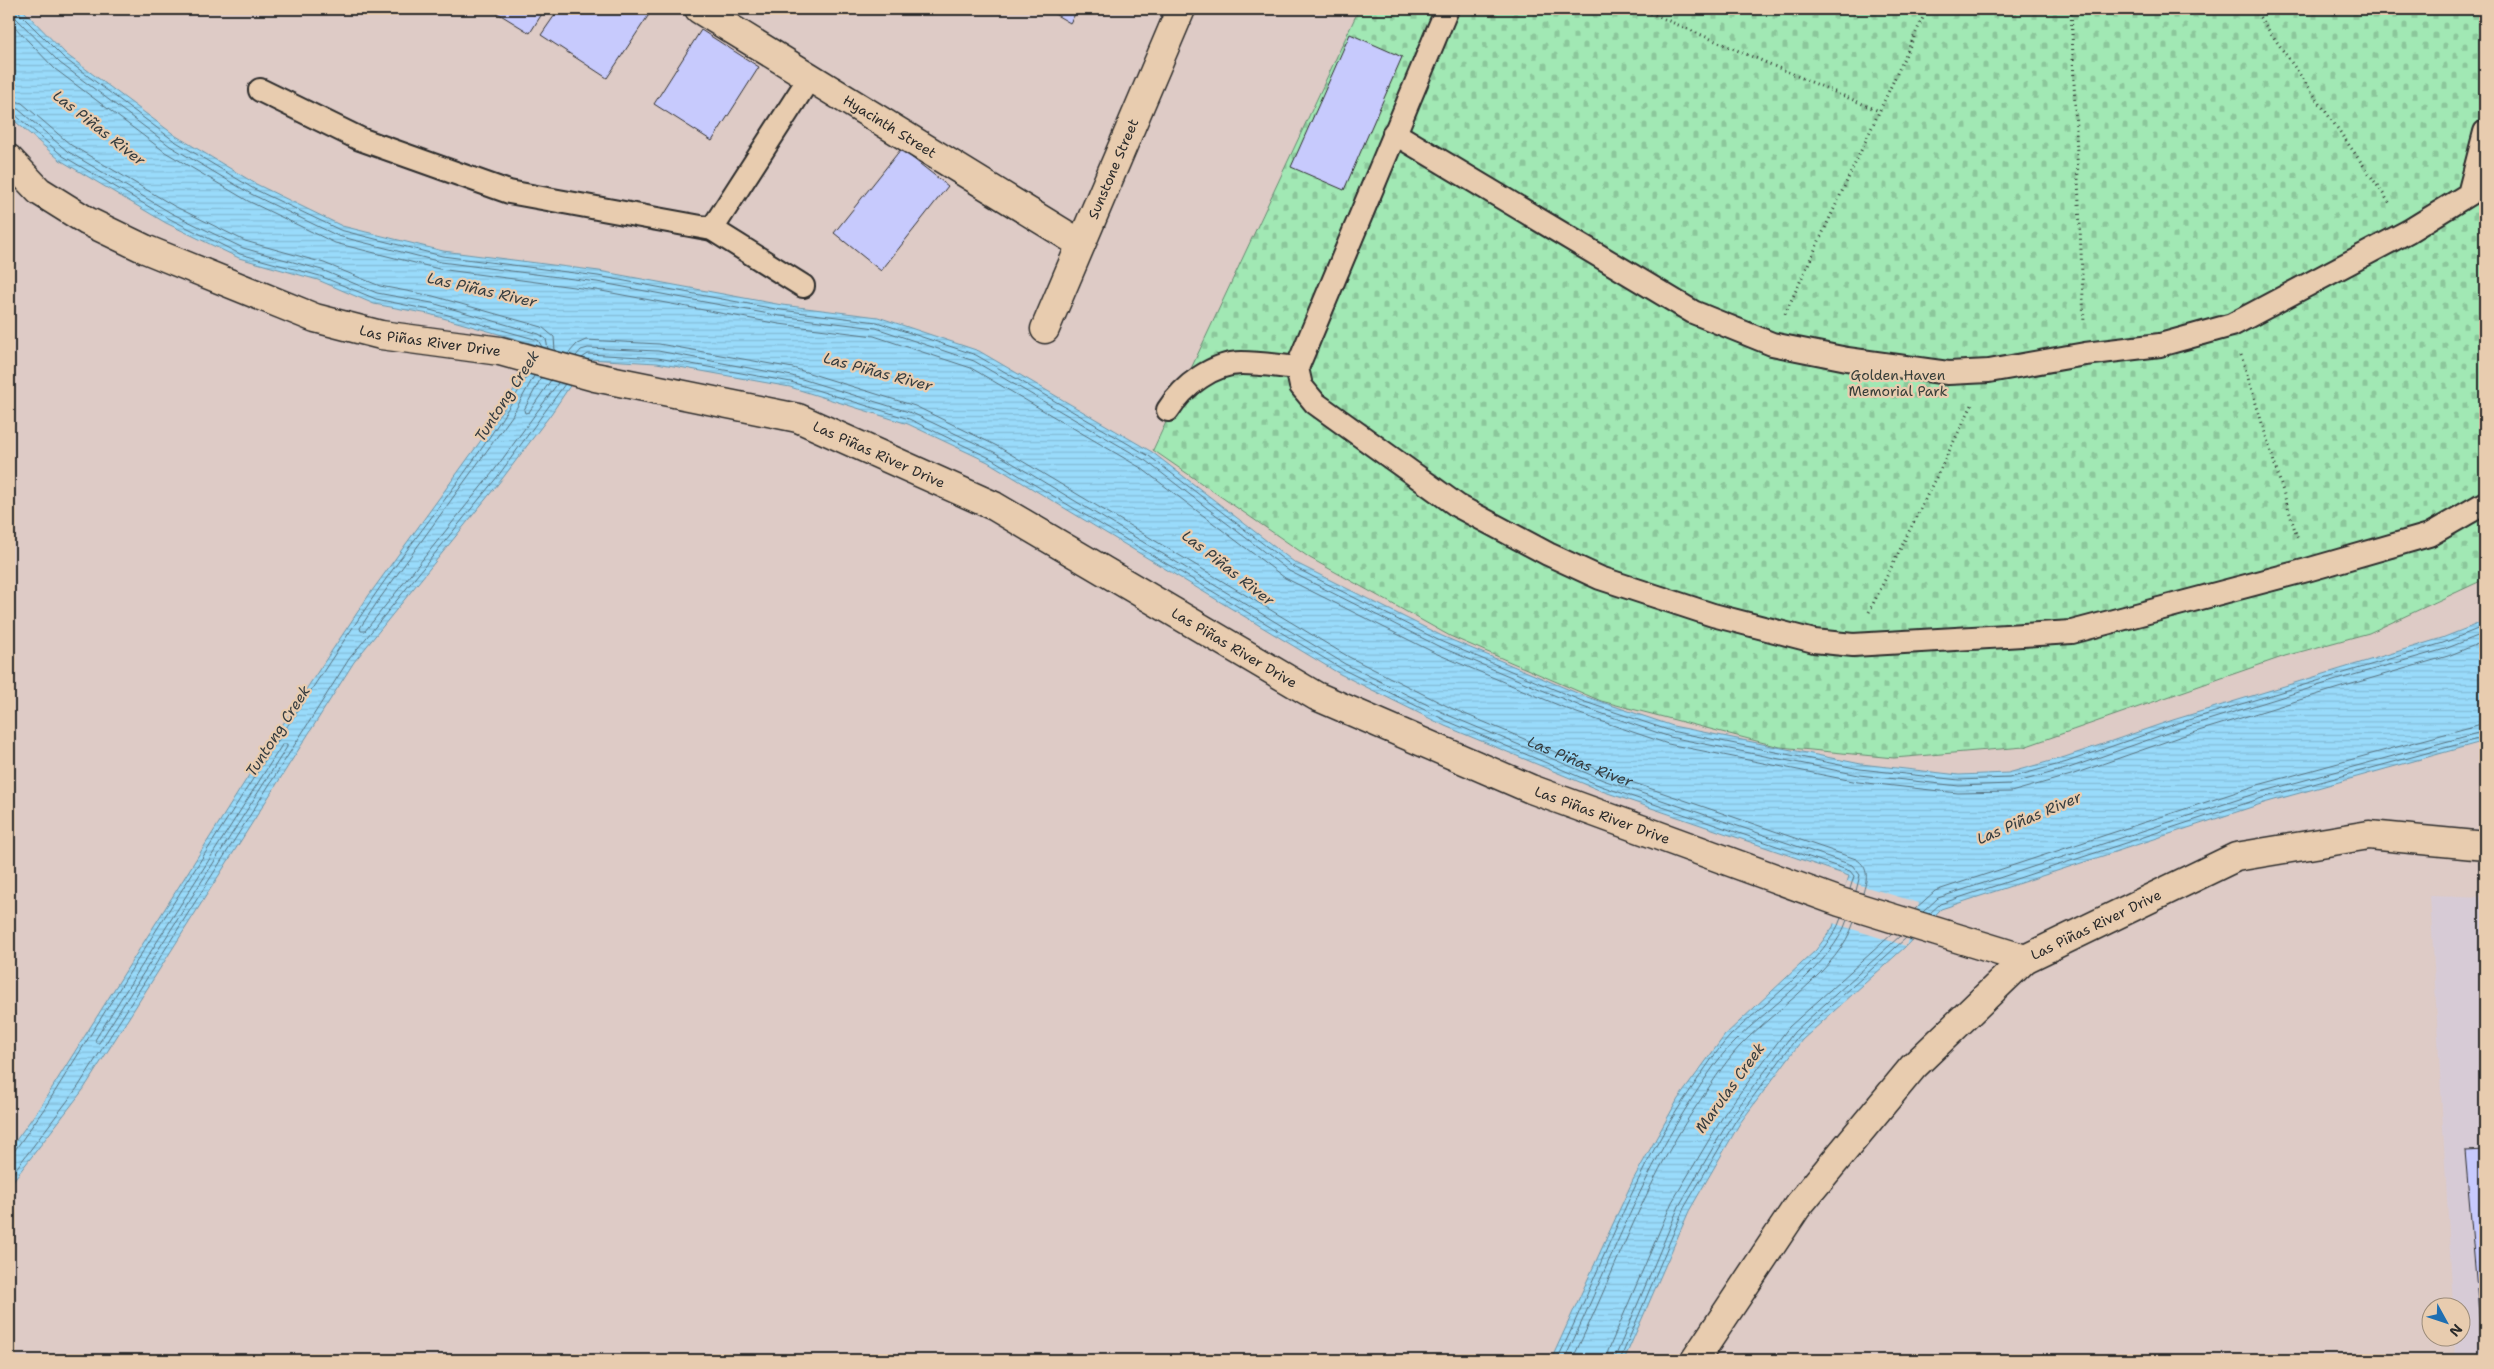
<svg xmlns="http://www.w3.org/2000/svg" width="2494" height="1369" font-family="'Shantell Sans',sans-serif">
	<defs>
		<pattern id="cemetery-stones" width="16" height="16" patternUnits="userSpaceOnUse" patternTransform="scale(1.25)"><rect width="16" height="16" fill="#a1e8b4"/><path d="M2 7V4a2 2 0 0 1 4 0v3zM10 15v-3a2 2 0 0 1 4 0v3z" fill="#8bc79b"/></pattern>
		<pattern id="water-rules" width="6" height="5" patternUnits="userSpaceOnUse" patternTransform="scale(1.25)"><rect width="6" height="5" fill="#99dbfb"/><path d="M0 2.5h6" fill="none" stroke="#84bcd7"/></pattern>
	</defs>
	<rect width="100%" height="100%" fill="#decbc6"/>
	<filter id="ink" filterUnits="userSpaceOnUse"><feTurbulence type="fractalNoise" baseFrequency=".02" numOctaves="2"/><feDisplacementMap in="SourceGraphic" scale="10" xChannelSelector="R" yChannelSelector="G"/><feConvolveMatrix kernelMatrix="1 2 1 2 8 2 1 2 1" color-interpolation-filters="sRGB"/></filter>
	<g filter="url(#ink)">
		<path fill="#d7cbd6" d="M2430 895 2485 897V1360H2456L2454 1337 2462 1336V1306H2453Z"/>
		<path fill="url(#cemetery-stones)" stroke="#668a70" d="M1359 9H2485V579L2369 633 2285 656 2024 747 1894 758 1780 747 1601 701 1450 636 1310 558 1153 450Z"/>
		<path fill="url(#water-rules)" stroke="#6d95a8" d="M9 9H22L67 55 176 136 256 184 342 226 443 251 599 271 782 305 878 317 979 351 1152 452 1294 562 1442 636 1584 696 1673 726 1861 764 1959 775 2008 773 2065 757 2173 720 2442 638 2485 621V741L2264 803 1941 909 1905 947 1802 1040 1740 1123 1689 1211 1624 1360H1551L1633 1180 1678 1099 1725 1035 1816 950 1833 927 1849 876 1599 790 1445 726 1340 674 988 462 908 424 790 387 657 363 588 359 551 414 502 479 354 662 83 1090 9 1186V1150L40 1107 251 772 369 595 503 410 537 345 429 314 374 304 318 280 239 258 166 223 60 160 9 116Z"/>
		<path fill="#decbc6" d="M1847 881 1919 903 1906 946 1833 923Z"/>
		<g fill="none" stroke-linecap="round" stroke-linejoin="round">
			<g stroke="#57717e" stroke-width="1">
				<path d="M13 9 16 18 60 63 170 146 251 194 338 236 441 262 597 282 780 316 876 328 974 361 1146 461 1289 571 1438 646 1580 706 1670 737 1859 775 1959 786 2010 784 2069 768 2176 730 2343 678 2445 649 2485 633"/>
				<path d="M19 9 20 14 64 58 173 140 254 189 340 230 442 256 598 276 781 310 877 322 976 355 1149 456 1292 566 1440 641 1582 701 1671 731 1860 769 1959 780 2009 778 2067 762 2175 724 2443 643 2485 626"/>
				<path d="M9 21 55 69 165 152 248 201 335 243 439 269 596 290 779 324 874 336 971 368 1141 468 1285 578 1435 653 1577 713 1668 744 1858 782 1958 793 2011 792 2071 775 2179 737 2345 686 2448 656 2485 641"/>
				<path d="M9 99 22 103 71 145 174 206 245 241 324 263 380 286 433 296 542 327 554 337 555 351"/>
				<path d="M9 106 18 109 67 151 171 213 243 248 322 270 377 293 432 303 539 334 546 339 548 349"/>
				<path d="M9 113 14 114 63 156 168 218 240 254 320 276 376 299 430 310 538 340 542 347"/>
				<path id="s1" d="M568 354 577 344 586 340 659 344 793 368 915 406 997 446 1349 657 1453 709 1605 773 1856 859C1870 868 1867 880 1863 893"/>
				<path d="M576 356 581 350 588 348 658 351 792 376 912 413 994 452 1345 664 1450 716 1603 780 1852 865 1860 875 1856 891"/>
				<path d="M582 358 588 354 658 358 791 382 909 419 990 458 1342 669 1447 721 1601 786 1850 871 1854 876 1850 889"/>
				<path d="M534 376 512 416 378 601 360 628 361 631H365L493 472 558 383"/>
				<path d="M541 378 524 410 525 413 529 412 551 380"/>
				<path d="M283 744H287V747L99 1043H96L95 1040 120 1000Z"/>
				<path d="M1915 909 1935 891 2258 785 2485 723"/>
				<path d="M1923 912 1938 898 2261 792 2485 731"/>
				<path d="M1929 914 1940 904 2262 798 2485 737"/>
				<path d="M9 1152 15 1150 44 1109C151 938 258 767 372 599 423 524 485 454 528 374"/>
				<path d="M9 1178 78 1087 349 659 498 476 565 384"/>
				<path d="M1557 1360C1599 1274 1630 1181 1683 1101 1697 1081 1714 1053 1730 1036 1761 1006 1829 957 1841 918"/>
				<path d="M1564 1360C1605 1275 1637 1185 1688 1105 1701 1085 1718 1057 1735 1041 1768 1008 1833 964 1847 920"/>
				<path d="M1572 1360C1613 1277 1643 1186 1695 1108 1709 1088 1723 1064 1740 1046 1774 1010 1839 970 1854 922"/>
				<path d="M1606 1360 1608 1351 1672 1202 1725 1113 1789 1027 1892 934"/>
				<path d="M1614 1360 1679 1206 1731 1117 1794 1032 1900 936"/>
				<path d="M1620 1360 1684 1208 1736 1120 1798 1036 1906 938"/>
			</g>
		</g>
		<g fill="#c7cafd" stroke="#2b2b2b">
			<path d="M491 9H545L530 33Z"/>
			<path d="M559 9H644L650 13 607 78 541 35Z"/>
			<path d="M1046 9H1078L1070 23Z"/>
			<path d="M701 30 759 67 712 141 654 104Z"/>
			<path d="M1350 34 1402 57 1344 190 1291 167Z"/>
			<path d="M901 149 948 186 881 271 834 233Z"/>
			<path d="M2485 1150V1360H2483L2465 1151Z"/>
		</g>
		<g fill="none" stroke-linecap="round" stroke-linejoin="round">
			<defs>
				<g id="lane">
					<path d="M1447 9 1297 368 1301 386 1315 403 1458 506 1548 554 1600 578 1713 615 1814 641 1853 645 2072 632 2307 570 2429 535 2485 503"/>
					<path d="M260 90 360 139 509 192 712 229 803 286"/>
					<path d="M1394 133 1693 312 1772 344 1847 359 1948 373 1989 371 2085 354 2160 345 2232 325 2409 231 2469 194 2485 132"/>
					<path d="M712 229 810 77"/>
					<path d="M1168 410C1183 386 1213 363 1242 363 1260 363 1279 366 1297 368"/>
				</g>
				<g id="street">
					<path id="s2" d="M699 9 1081 244"/>
					<path id="s3" d="M1045 329 1181 9"/>
				</g>
				<g id="secondary">
					<path id="s4" d="M9 159 39 191 87 221 145 249 315 318 381 335 500 351 595 377 798 418 994 506 1316 696 1531 789 1840 902 2025 959"/>
					<path id="s5" d="M1695 1360 1797 1207 1913 1067 2025 959 2236 857 2369 835 2485 846"/>
				</g>
			</defs>
			<use href="#lane" stroke="#2b2b2b" stroke-width="26"/>
			<use href="#street" stroke="#2b2b2b" stroke-width="31"/>
			<use href="#secondary" stroke="#2b2b2b" stroke-width="31"/>
			<g stroke="#2b2b2b" stroke-width="3" stroke-dasharray="1 4" stroke-linecap="butt">
				<path d="M1641 9 1879 111"/>
				<path d="M2071 9 2084 323"/>
				<path d="M2254 9 2391 205"/>
				<path d="M1785 314 1927 9"/>
				<path d="M2241 355 2298 540"/>
				<path d="M1869 612 1973 403"/>
			</g>
			<use href="#lane" stroke="#e8ccaf" stroke-width="22"/>
			<use href="#street" stroke="#e8ccaf" stroke-width="28"/>
			<use href="#secondary" stroke="#e8ccaf" stroke-width="28"/>
		</g>
	</g>
	<g text-anchor="middle" dominant-baseline="central" stroke-width="4.5" stroke-linejoin="round" paint-order="stroke">
		<g font-size="14" fill="#2b2b2b" stroke="#e8ccaf">
			<text stroke="none"><textPath href="#s2" startOffset="224">Hyacinth Street</textPath></text>
			<text stroke="none"><textPath href="#s3" startOffset="174">Sunstone Street</textPath></text>
			<text stroke="none"><textPath href="#s4" startOffset="466">Las Piñas River Drive</textPath></text>
			<text stroke="none"><textPath href="#s4" startOffset="931">Las Piñas River Drive</textPath></text>
			<text stroke="none"><textPath href="#s4" startOffset="1336">Las Piñas River Drive</textPath></text>
			<text stroke="none"><textPath href="#s4" startOffset="1741">Las Piñas River Drive</textPath></text>
			<text stroke="none"><textPath href="#s5" startOffset="600">Las Piñas River Drive</textPath></text>
		</g>
		<g font-size="14" fill="#373e39" stroke="#e8ccaf">
			<text x="1898" y="375">Golden Haven<tspan x="1898" dy="16">Memorial Park</tspan></text>
		</g>
		<g font-size="15" font-style="italic" fill="#363d40" stroke="#e8ccaf">
			<text transform="translate(99 128) rotate(38)">Las Piñas River</text>
			<text transform="translate(482 290) rotate(13)">Las Piñas River</text>
			<text transform="translate(878 372) rotate(15)">Las Piñas River</text>
			<text transform="translate(507 396) rotate(-57)">Tuntong Creek</text>
			<text transform="translate(1228 568) rotate(38)">Las Piñas River</text>
			<text transform="translate(278 731) rotate(-57)">Tuntong Creek</text>
			<text stroke="none"><textPath href="#s1" startOffset="1116">Las Piñas River</textPath></text>
			<text transform="translate(2029 818) rotate(-23)">Las Piñas River</text>
			<text transform="translate(1730 1088) rotate(-54)">Marulas Creek</text>
		</g>
	</g>
	<rect width="2494" height="1369" fill="none" stroke="#e8ccaf" stroke-width="30"/>
	<rect x="15" y="15" width="2464" height="1339" fill="none" stroke="#2b2b2b" stroke-width="2" filter="url(#ink)"/>
	<g transform="translate(2446 1322) rotate(130)"><circle r="24" fill="#e8ccaf" stroke="#9c8c7a"/>
	<path d="M0-4L9 19L0 12L-9 19Z" fill="#1f6fb2"/>
	<text y="-8" font-size="14" font-weight="bold" text-anchor="middle" fill="#2b2b2b">N</text>
	</g>
</svg>
